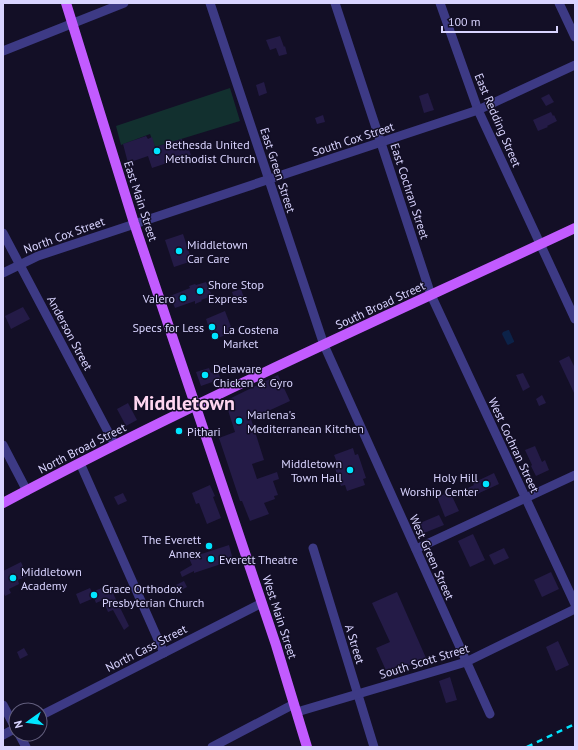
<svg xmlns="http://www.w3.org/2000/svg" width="578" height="750" font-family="'PT Sans',sans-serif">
	<rect width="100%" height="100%" fill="#130f26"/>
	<path fill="#12302f" d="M230 88 240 121 155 147 150 134 121 145 116 126Z"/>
	<path fill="#0c2248" d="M508 330H509L514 341V342L508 345 507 344 502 334 503 332Z"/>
	<g fill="#241b47">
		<path d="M280 36 284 47 285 46 287 54 279 56 276 48 270 50 266 40Z"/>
		<path d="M264 82 267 93 259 96 256 85Z"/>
		<path d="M428 93 434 110 424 113 419 96Z"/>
		<path d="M549 94 554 102 546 106 541 98Z"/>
		<path d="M551 112 553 116 554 115 557 121 547 126 548 127 538 131 533 120Z"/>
		<path d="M323 115 325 122 317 124 315 118Z"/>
		<path d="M146 136 148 139 152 137 155 147 182 139 185 148 188 147 191 155 152 168 148 156 128 163 123 144Z"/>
		<path d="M183 234 192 261 174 267 165 240Z"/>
		<path d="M206 282 212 296 201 300 202 301 195 304V301L175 308 170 296 190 288 189 286 195 284 196 285Z"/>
		<path d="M241 289 244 298 235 301 232 292Z"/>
		<path d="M23 307 30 319 11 329 5 316Z"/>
		<path d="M225 311 233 332 213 340 206 319Z"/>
		<path d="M569 356 575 368V395L559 361Z"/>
		<path d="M209 368 211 373 214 371 215 373 218 372 221 379 201 386 196 372Z"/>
		<path d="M523 373 530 387 523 391 516 375Z"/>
		<path d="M278 375 290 401 251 419 264 460 252 464 257 479 277 472 279 479 273 481 278 495 274 496 275 499 264 503 269 514 250 521 242 501H240L219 438 235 432 225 401Z"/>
		<path d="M542 395 546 403 539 406 536 399Z"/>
		<path d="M128 403 137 420 126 426 117 409Z"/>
		<path d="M535 446 542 462 545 460 549 470 536 476 531 466 532 465 525 450Z"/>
		<path d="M353 448 355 455 358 454 366 478 363 479 365 485 347 491 345 485 341 486 333 462 336 460 334 455Z"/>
		<path d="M494 473 499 484 477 494 476 492 471 494 468 488 474 485 473 483Z"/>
		<path d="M210 485 215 496 213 497 221 518 207 524 199 503 196 504 192 493Z"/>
		<path d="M450 492 459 511 445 517 437 497Z"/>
		<path d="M123 493 127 501 118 505 114 497Z"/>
		<path d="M439 515 444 525 424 533 420 523Z"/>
		<path d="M473 534 485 560 470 567 458 541Z"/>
		<path d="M229 545 233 560 194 573V571L182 577 180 572 192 565 189 558Z"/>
		<path d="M504 548 509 558 494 565 489 555Z"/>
		<path d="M21 562 27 576 18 580 19 584 9 589 11 593 5 596 3 592V571Z"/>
		<path d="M551 572 559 589 542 597 534 580Z"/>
		<path d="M184 581 187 587 179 591 176 585Z"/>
		<path d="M109 585 129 626 124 630 113 610 108 612 103 600 96 603 94 598 80 604 76 594 90 588 92 592Z"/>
		<path d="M397 592 426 658 388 675 376 648 390 642 372 603Z"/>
		<path d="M558 641 569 665 556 671 546 647Z"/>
		<path d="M24 648 28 655 20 659 17 652Z"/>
		<path d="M450 677 457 700 446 703 439 681Z"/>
	</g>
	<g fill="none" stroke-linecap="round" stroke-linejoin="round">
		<g stroke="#3d3a85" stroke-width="9">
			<path d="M210 3 324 345 490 714"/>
			<path d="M335 3 431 295 575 604"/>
			<path d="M440 3 478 110 575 319"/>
			<path d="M559 3 575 37"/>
			<path d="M3 51 124 3"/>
			<path d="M3 233 115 445"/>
			<path d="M3 273 38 256 478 110 575 65"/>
			<path d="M3 445 27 491"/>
			<path d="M80 463 164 653"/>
			<path d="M313 548 374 747"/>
			<path d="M416 549 575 475"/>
			<path d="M3 705 16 729"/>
			<path d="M297 712 466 662 575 609"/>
			<path d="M40 716 262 603"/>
			<path d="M19 734 26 747"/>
			<path d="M3 735 16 728"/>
			<path d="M212 747 294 704"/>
		</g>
		<g stroke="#c25bff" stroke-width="10">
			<path d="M66 3 134 223 276 645 307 747"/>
			<path d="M3 503C190 403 383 318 575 228"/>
		</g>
		<path stroke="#00e5ff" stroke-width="2.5" stroke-dasharray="6 5" stroke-linecap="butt" d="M527 747 575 724"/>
	</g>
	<g fill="#00e5ff" stroke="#130f26" stroke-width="1.5">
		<circle cx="157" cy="151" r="4"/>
		<circle cx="179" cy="251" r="4"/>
		<circle cx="200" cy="291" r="4"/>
		<circle cx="183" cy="298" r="4"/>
		<circle cx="212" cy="327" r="4"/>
		<circle cx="215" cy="336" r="4"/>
		<circle cx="205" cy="375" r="4"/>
		<circle cx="239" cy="421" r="4"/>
		<circle cx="179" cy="431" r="4"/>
		<circle cx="350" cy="470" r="4"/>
		<circle cx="486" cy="484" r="4"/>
		<circle cx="209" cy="546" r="4"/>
		<circle cx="211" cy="559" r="4"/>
		<circle cx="13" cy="578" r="4"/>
		<circle cx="94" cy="595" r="4"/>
	</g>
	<g text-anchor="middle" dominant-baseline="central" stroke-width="3" stroke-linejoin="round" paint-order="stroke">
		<g font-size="12" fill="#d9d4ff" stroke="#130f26">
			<text transform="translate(498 120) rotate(67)">East Redding Street</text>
			<text transform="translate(353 139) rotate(-18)">South Cox Street</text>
			<text transform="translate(278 170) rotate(72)">East Green Street</text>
			<text transform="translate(410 191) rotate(72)">East Cochran Street</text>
			<text transform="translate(141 201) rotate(72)">East Main Street</text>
			<text transform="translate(64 235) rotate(-20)">North Cox Street</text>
			<text transform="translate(380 305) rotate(-25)">South Broad Street</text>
			<text transform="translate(70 333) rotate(62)">Anderson Street</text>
			<text transform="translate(514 445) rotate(65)">West Cochran Street</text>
			<text transform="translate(82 448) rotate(-27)">North Broad Street</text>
			<text transform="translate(432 557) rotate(66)">West Green Street</text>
			<text transform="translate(280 617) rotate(72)">West Main Street</text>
			<text transform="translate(355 644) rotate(73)">A Street</text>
			<text transform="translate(146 648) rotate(-27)">North Cass Street</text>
			<text transform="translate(424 661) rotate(-17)">South Scott Street</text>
		</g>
		<g font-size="12" fill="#d9d4ff" stroke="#130f26" text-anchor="start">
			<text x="165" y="144">Bethesda United<tspan x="165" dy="14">Methodist Church</tspan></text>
			<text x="187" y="244">Middletown<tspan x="187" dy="14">Car Care</tspan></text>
			<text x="208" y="284">Shore Stop<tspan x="208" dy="14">Express</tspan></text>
			<text x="175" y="298" text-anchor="end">Valero</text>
			<text x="204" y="327" text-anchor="end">Specs for Less</text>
			<text x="223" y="329">La Costena<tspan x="223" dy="14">Market</tspan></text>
			<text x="213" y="368">Delaware<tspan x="213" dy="14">Chicken &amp; Gyro</tspan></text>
			<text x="247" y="414">Marlena's<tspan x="247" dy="14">Mediterranean Kitchen</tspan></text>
			<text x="187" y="431">Pithari</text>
			<text x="342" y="463" text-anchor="end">Middletown<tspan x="342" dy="14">Town Hall</tspan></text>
			<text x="478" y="477" text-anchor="end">Holy Hill<tspan x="478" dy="14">Worship Center</tspan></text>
			<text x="201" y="539" text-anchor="end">The Everett<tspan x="201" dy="14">Annex</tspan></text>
			<text x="219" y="559">Everett Theatre</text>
			<text x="21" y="571">Middletown<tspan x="21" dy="14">Academy</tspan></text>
			<text x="102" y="588">Grace Orthodox<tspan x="102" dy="14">Presbyterian Church</tspan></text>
		</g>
		<g font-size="20" font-weight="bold" fill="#ffd6f0" stroke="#130f26">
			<text x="184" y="403">Middletown</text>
		</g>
	</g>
	<rect width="578" height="750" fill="none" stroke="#d9d4ff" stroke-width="8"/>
	<g transform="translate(28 722) rotate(256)"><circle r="19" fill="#130f26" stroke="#625e7d"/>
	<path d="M0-3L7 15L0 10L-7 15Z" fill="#00e5ff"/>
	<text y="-6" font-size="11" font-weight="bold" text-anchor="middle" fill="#d9d4ff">N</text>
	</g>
	<path d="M442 26v6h115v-6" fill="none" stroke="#d9d4ff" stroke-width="2"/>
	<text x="448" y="26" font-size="12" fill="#d9d4ff" stroke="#130f26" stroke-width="3" paint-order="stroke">100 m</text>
</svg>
